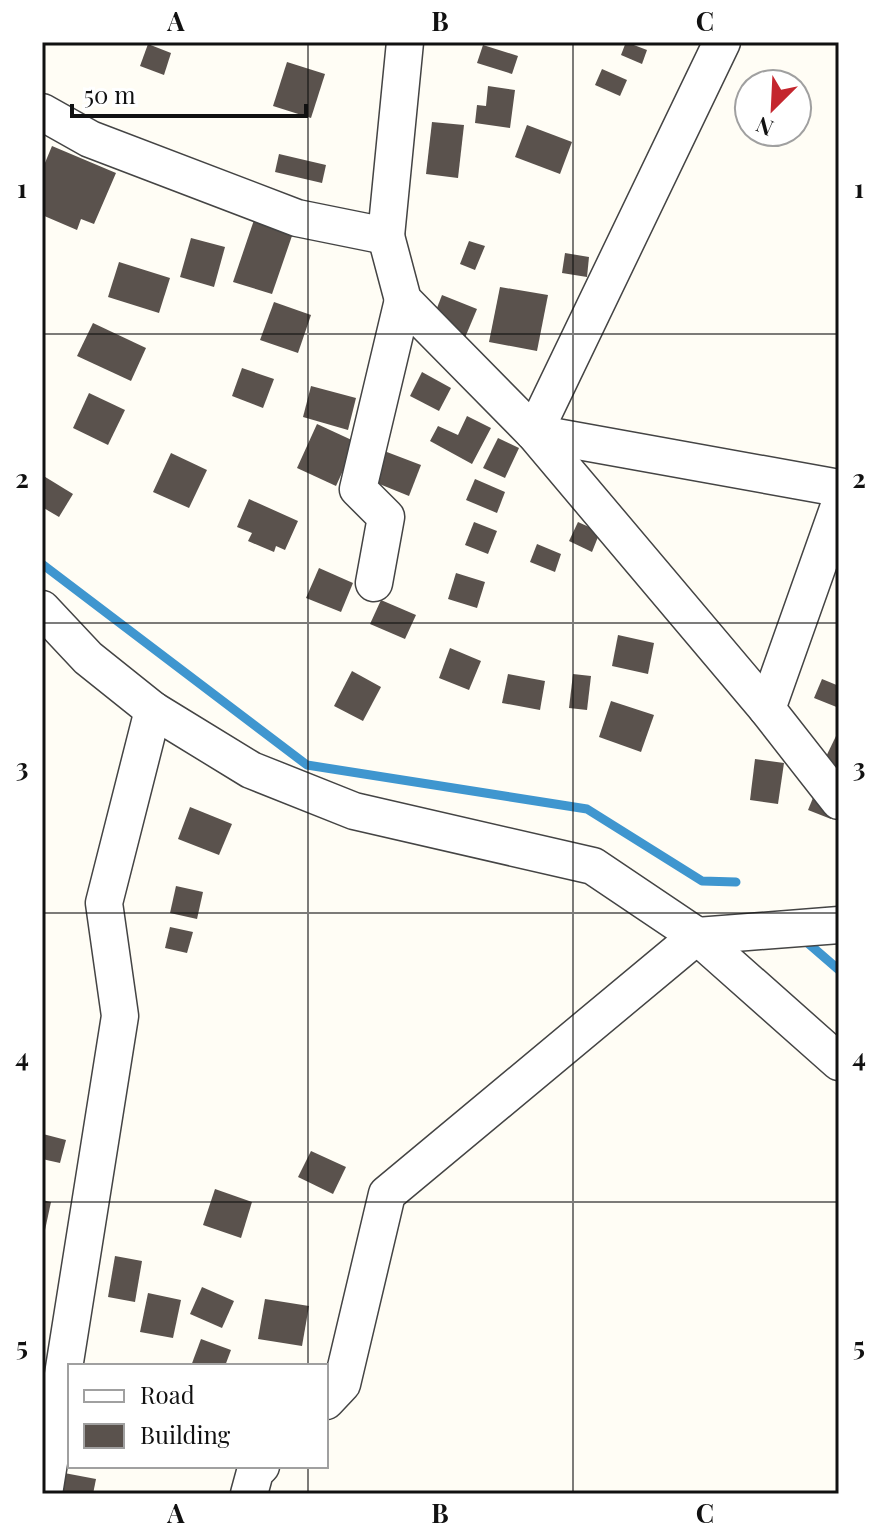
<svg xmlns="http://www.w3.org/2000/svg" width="881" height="1536" font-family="'Playfair Display',serif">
	<rect width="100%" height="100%" fill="#fffdf5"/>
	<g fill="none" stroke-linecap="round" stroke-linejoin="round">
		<g stroke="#3f96cf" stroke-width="9">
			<path d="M42 564 307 765 587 809 702 881 736 882"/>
			<path d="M802 938 839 970"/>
		</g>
	</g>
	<g fill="#5a524d">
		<path d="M626 42 647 50 642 64 621 55Z"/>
		<path d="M148 44 171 53 164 75 140 66Z"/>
		<path d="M483 45 518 56 512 74 477 63Z"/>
		<path d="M287 62 325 74 311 118 273 106Z"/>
		<path d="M602 69 627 80 620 96 595 85Z"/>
		<path d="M488 86 515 90 510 128 475 123 477 105 486 106Z"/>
		<path d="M432 122 464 125 458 178 426 174Z"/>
		<path d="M527 125 572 142 560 174 515 157Z"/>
		<path d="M52 146 116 173 94 224 81 219 77 230 42 215V170Z"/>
		<path d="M279 154 326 165 322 183 275 172Z"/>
		<path d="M255 217 294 230 272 294 233 282Z"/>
		<path d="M191 238 225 247 214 287 180 277Z"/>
		<path d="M469 241 485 246 475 270 460 264Z"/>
		<path d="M565 253 589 257 587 277 562 273Z"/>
		<path d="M119 262 170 278 159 313 108 297Z"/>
		<path d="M500 287 548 295 537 351 489 342Z"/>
		<path d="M442 295 477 309 464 340 430 326Z"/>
		<path d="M274 302 311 315 298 353 260 340Z"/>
		<path d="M93 323 146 348 131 381 77 356Z"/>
		<path d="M242 368 274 379 263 408 232 396Z"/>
		<path d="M422 372 451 388 439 411 410 396Z"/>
		<path d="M311 386 356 398 348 430 303 417Z"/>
		<path d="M89 393 125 410 108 445 73 428Z"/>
		<path d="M467 416 491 428 472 464 430 441 438 426 458 435Z"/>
		<path d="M317 424 356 442 336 486 297 468Z"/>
		<path d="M498 438 519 448 505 478 483 468Z"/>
		<path d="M379 449 421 465 409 496 367 479Z"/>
		<path d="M171 453 207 470 189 508 153 492Z"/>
		<path d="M42 475 73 494 59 517 42 507Z"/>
		<path d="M475 479 505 492 497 513 466 500Z"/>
		<path d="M249 499 298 521 285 550 276 546 274 552 248 541 252 533 237 527Z"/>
		<path d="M474 522 497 531 488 554 465 545Z"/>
		<path d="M578 522 600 532 592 552 569 541Z"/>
		<path d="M537 544 561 554 555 572 530 562Z"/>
		<path d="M319 568 353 583 341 612 306 598Z"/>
		<path d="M456 573 485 582 477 608 448 599Z"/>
		<path d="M381 600 416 615 405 639 370 624Z"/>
		<path d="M618 635 654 643 648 674 612 666Z"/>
		<path d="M450 648 481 661 469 690 439 678Z"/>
		<path d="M352 671 381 687 363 721 334 706Z"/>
		<path d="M508 674 545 681 540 710 502 703Z"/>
		<path d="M573 674 591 676 587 710 569 708Z"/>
		<path d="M822 679 839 686V708L814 698Z"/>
		<path d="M611 701 654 715 641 752 599 737Z"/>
		<path d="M836 736 839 738V773L822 765Z"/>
		<path d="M755 759 784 763 778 804 750 800Z"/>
		<path d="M815 793 837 803 831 819 808 810Z"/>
		<path d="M190 807 232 824 219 855 178 839Z"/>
		<path d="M176 886 203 892 197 919 170 913Z"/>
		<path d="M170 927 193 932 187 953 165 948Z"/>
		<path d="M43 1134 66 1140 60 1163 42 1159Z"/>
		<path d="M311 1151 346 1167 333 1194 298 1177Z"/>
		<path d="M215 1189 252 1202 241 1238 203 1225Z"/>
		<path d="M42 1200 51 1202 45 1230 42 1229Z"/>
		<path d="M115 1256 142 1261 135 1302 108 1297Z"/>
		<path d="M202 1287 234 1301 222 1328 190 1314Z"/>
		<path d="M148 1293 181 1300 173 1338 140 1332Z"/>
		<path d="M265 1299 309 1306 302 1346 258 1339Z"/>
		<path d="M201 1339 231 1350 225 1366H191Z"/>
		<path d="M59 1472 96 1479 93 1494 55 1492Z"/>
	</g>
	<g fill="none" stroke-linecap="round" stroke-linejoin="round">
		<defs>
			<g id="street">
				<path d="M722 42 534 433 839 488"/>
				<path d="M42 112 90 139 297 218 386 236 405 42"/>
				<path d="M386 236 403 300 534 433 767 709"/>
				<path d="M839 506 767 709 839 801"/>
				<path d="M374 583 386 517 358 489 403 300"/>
				<path d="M42 609 88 658 153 710 251 770 354 811 593 866 697 936 839 1062"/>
				<path d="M326 1401 342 1384 387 1194 697 936 839 925"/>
				<path d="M44 1494 120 1016 104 903 153 710"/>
				<path d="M249 1494 255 1472 261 1466"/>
			</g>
		</defs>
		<use href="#street" stroke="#444" stroke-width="39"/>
		<use href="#street" stroke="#fff" stroke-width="36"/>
	</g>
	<path fill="none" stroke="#111" stroke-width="2" stroke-opacity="0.55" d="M308 42V1366M573 42V1494M42 334H839M42 623H839M42 913H839M42 1202H839M308 1466V1494"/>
	<rect width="881" height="1536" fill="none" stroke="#ffffff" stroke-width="88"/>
	<rect x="68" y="1364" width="260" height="104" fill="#ffffff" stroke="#a0a0a0" stroke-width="2"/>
	<rect x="84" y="1390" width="40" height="12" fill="#ffffff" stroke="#a0a0a0" stroke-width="2"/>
	<text x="140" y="1404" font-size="24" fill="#111111">Road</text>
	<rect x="84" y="1424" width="40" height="24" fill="#5a524d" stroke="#a0a0a0" stroke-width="2"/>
	<text x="140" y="1444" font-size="24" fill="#111111">Building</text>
	<g transform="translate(773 108) rotate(204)"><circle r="38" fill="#ffffff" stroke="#a0a0a0" stroke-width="2"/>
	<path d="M0-6L14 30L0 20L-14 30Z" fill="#c4262e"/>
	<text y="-12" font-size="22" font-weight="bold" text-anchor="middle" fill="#111111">N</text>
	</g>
	<path d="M72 104v12h234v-12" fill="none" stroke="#111111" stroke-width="4"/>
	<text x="84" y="104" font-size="24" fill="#111111" stroke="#ffffff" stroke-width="6" paint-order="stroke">50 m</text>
	<rect x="44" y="44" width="793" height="1448" fill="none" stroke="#111" stroke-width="3"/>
	<g font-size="26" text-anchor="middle" font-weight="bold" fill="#111">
		<text x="176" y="31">A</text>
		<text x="440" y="31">B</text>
		<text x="705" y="31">C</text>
		<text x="22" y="198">1</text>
		<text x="859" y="198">1</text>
		<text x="22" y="488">2</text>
		<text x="859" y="488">2</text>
		<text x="22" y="777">3</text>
		<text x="859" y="777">3</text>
		<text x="22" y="1067">4</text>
		<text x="859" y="1067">4</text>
		<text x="22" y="1356">5</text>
		<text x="859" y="1356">5</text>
		<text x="176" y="1523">A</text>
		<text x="440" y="1523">B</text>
		<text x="705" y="1523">C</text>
	</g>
</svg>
